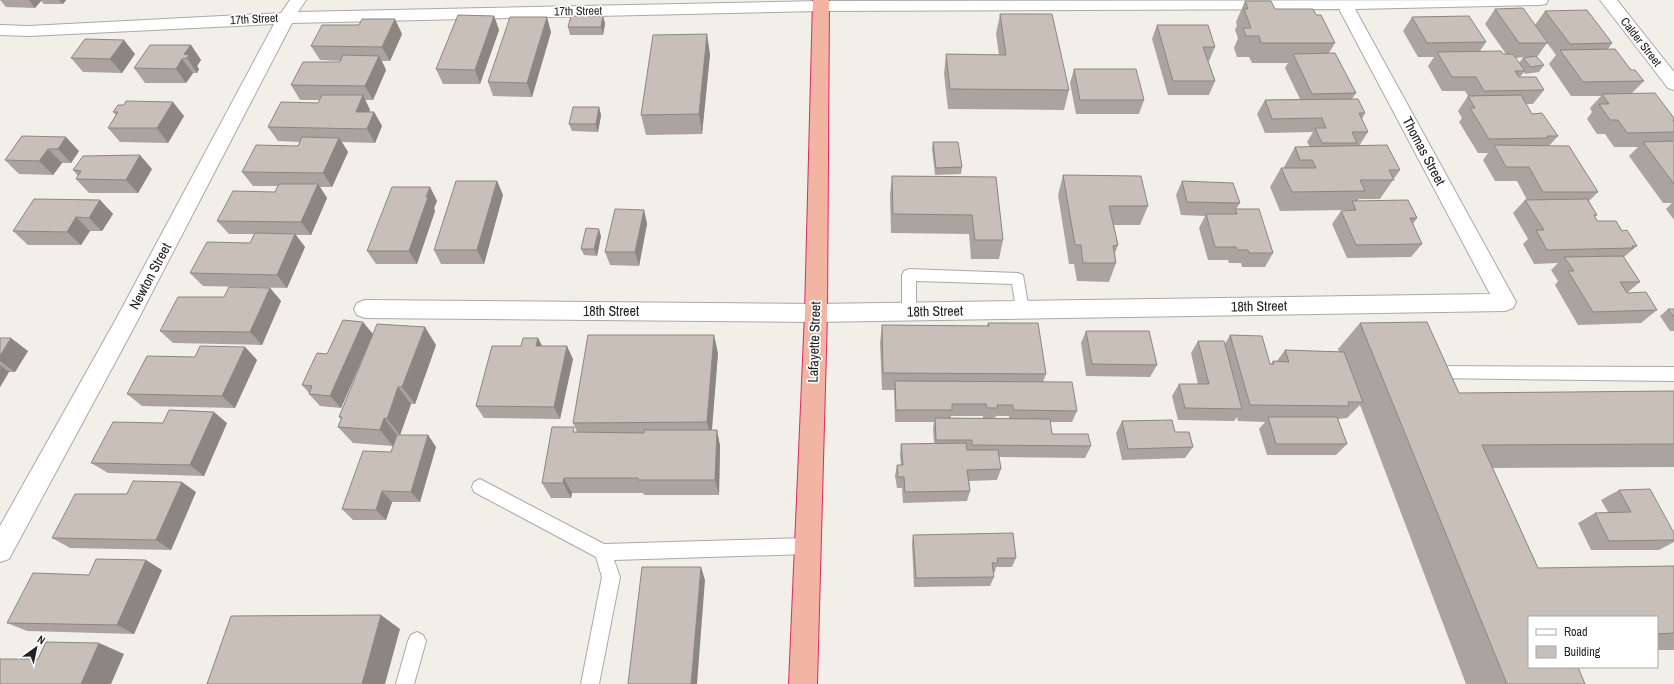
<svg xmlns="http://www.w3.org/2000/svg" width="1674" height="684" font-family="'Archivo Narrow',sans-serif">
	<rect width="100%" height="100%" fill="#f2efe9"/>
	<g fill="none" stroke-linecap="round" stroke-linejoin="round">
		<defs>
			<g id="service">
				<path d="M909 269 1018 273 1023 275 1029 310 1027 314 1022 316 1017 314 1012 284 916 281V312L914 316 909 318 904 316 902 312V275L904 271Z"/>
				<path d="M1429 366 1674 367V381L1429 378 1424 377 1421 372 1424 367Z"/>
				<path d="M480 479 604 544 807 538 813 540 816 546 813 552 807 554 614 560 620 577 599 684H581L602 577 596 557 474 492 472 487 474 482Z"/>
				<path d="M417 632 423 635 426 641 414 684H396L408 641 411 635Z"/>
			</g>
			<g id="minor">
				<path d="M290 0H306L298 12 821 1 1548 0 1546 4 1540 5 1355 9 1516 302 1513 308 1505 311 816 322 365 318 357 315 354 309 357 303 365 300 816 304 1490 294 1339 9 821 11 292 23 131 333 9 559 0 562V526L115 321 274 24 29 36 0 35V25L29 26 281 13Z"/>
				<path d="M1600 0H1617L1674 72V90L1668 88Z"/>
			</g>
			<path id="trunk" d="M813 0H829L827 313 817 684H789L805 313Z"/>
		</defs>
		<use href="#service" stroke="#a9a9a9" stroke-width="2"/>
		<use href="#minor" stroke="#a9a9a9" stroke-width="2"/>
		<use href="#trunk" stroke="#dc2a67" stroke-width="2"/>
		<use href="#service" fill="#fff" fill-rule="evenodd"/>
		<use href="#minor" fill="#fff" fill-rule="evenodd"/>
		<use href="#trunk" fill="#f2b4a3" fill-rule="evenodd"/>
	</g>
	<g fill="#aba49e" fill-rule="evenodd">
		<path d="M0 0H66L63 4H44L41 1 35 8 6 7Z"/>
		<path d="M1245 1 1275 9 1316 15 1335 43 1329 53 1356 93 1352 99 1365 113 1362 119 1368 132 1359 146 1400 170 1380 199H1359L1357 201 1417 218 1413 224 1422 244 1411 257 1347 258 1332 224 1341 211H1346V210L1280 211 1270 187 1281 168H1284V167L1295 147H1310L1307 142 1313 132 1265 133 1257 114 1265 100 1300 99 1285 68 1288 63H1252L1249 57H1237L1234 48 1238 38 1235 30 1237 25 1236 22Z"/>
		<path d="M1495 9 1535 25 1545 11 1612 43 1608 49 1644 81 1632 93 1674 118V140L1673 141H1674V220L1666 209 1672 203H1663L1629 156 1638 147H1614L1605 134H1597L1587 119 1592 112 1590 108 1601 96H1571L1549 64 1556 55 1547 43 1537 57 1544 65 1539 72 1525 74 1524 72 1520 77 1544 90 1533 104H1526L1532 114 1558 136 1549 146 1598 192 1589 201 1597 215 1595 217 1597 221 1622 231 1637 246 1624 257 1640 282 1627 293 1657 310 1641 323 1578 325 1555 285 1558 281 1551 270 1558 263 1534 264 1523 244 1528 239 1513 213 1525 200H1527L1517 181H1495L1483 160 1488 153H1478L1459 122 1462 118 1458 111 1468 96 1465 91H1442L1428 66 1434 57H1418L1403 31 1412 17 1486 42 1480 51 1506 54 1485 24ZM1525 57 1523 58 1519 63 1516 58Z"/>
		<path d="M1000 14 1069 90 1064 110 948 109 944 74 946 54 999 55 996 34Z"/>
		<path d="M494 16 499 30 480 84H443L436 69Z"/>
		<path d="M603 16 605 24 603 35H570L568 27Z"/>
		<path d="M1157 25 1215 47 1209 61H1208L1215 81 1209 95H1168L1152 39Z"/>
		<path d="M551 32 532 97 493 96 488 82Z"/>
		<path d="M402 34 390 61H382L386 70 373 100H365L370 110 369 112H374L382 126 375 143 342 142 348 152 332 187H320L327 198 311 235H296L305 247 287 288 203 286 190 273 250 243 254 234H229L217 221 275 192 278 186H253L242 172 298 146 300 142 278 141 268 127 318 103 320 100H300L291 85 340 62 341 61 320 60 311 46Z"/>
		<path d="M191 45 201 60 197 66 199 69 197 73H193L186 83H145L134 68Z"/>
		<path d="M135 54 122 73 83 72 71 58Z"/>
		<path d="M710 54 702 134 646 135 641 115Z"/>
		<path d="M1074 69 1144 100 1139 114H1076L1070 83Z"/>
		<path d="M599 107 601 115 598 132 572 131 569 124Z"/>
		<path d="M113 112 184 116 168 143 120 142 108 128 116 115Z"/>
		<path d="M22 136 79 151 71 163H62L53 175 19 174 5 160Z"/>
		<path d="M933 142 962 167 961 174 935 175 932 149Z"/>
		<path d="M152 169 138 193H89L76 179 78 176 73 170Z"/>
		<path d="M1063 175 1148 206 1140 225H1114L1118 245 1115 253 1116 263 1109 282 1077 281 1074 264H1069L1058 195Z"/>
		<path d="M892 176 996 177 1003 240 999 259H971L969 234 891 233 890 195Z"/>
		<path d="M497 181 503 195 484 264H441L434 250Z"/>
		<path d="M1182 181 1240 203 1236 209 1273 253 1265 267H1242L1241 263H1229L1228 260H1208L1199 228 1205 216 1181 215 1176 195Z"/>
		<path d="M430 187 437 201 434 208 435 211 417 264H376L367 251Z"/>
		<path d="M100 200 113 214 102 231H90L81 245H28L13 231Z"/>
		<path d="M644 210 647 224 639 266 610 265 605 252Z"/>
		<path d="M601 236 597 256 584 255 581 249Z"/>
		<path d="M270 288 281 301 262 345 173 343 160 331 224 297Z"/>
		<path d="M1668 309H1674V331H1670L1660 316Z"/>
		<path d="M988 323 1046 374 1043 382 1077 411 1072 422H1050L1052 434 1091 446 1085 458 999 457 1001 469 997 480 969 481 970 491 967 501 903 503 902 488H897L895 476 897 465H901L900 455 901 444 934 443 933 429 934 422H895L894 390H882L880 343 882 325 987 326ZM951 416H983V418H951ZM996 416H1009V419L995 418Z"/>
		<path d="M1360 323 1459 393 1674 391V467L1493 468 1538 568 1674 566V650H1657V617H1529L1585 684H1466L1360 405 1347 418 1338 419 1347 444 1336 455H1267L1259 429 1265 422 1238 421 1237 417 1234 421 1178 420 1172 396 1179 384H1198L1191 353 1198 341 1225 344 1230 335 1271 364 1273 361H1277L1285 350 1339 352 1338 349Z"/>
		<path d="M1086 331 1157 365 1150 377 1086 376 1081 343Z"/>
		<path d="M373 334 341 408 320 406 309 394V393L302 385Z"/>
		<path d="M0 338 28 351 15 372H9L0 387Z"/>
		<path d="M538 338 542 346 573 359 560 419 484 418 476 406 521 346Z"/>
		<path d="M436 345 415 404H411L400 435H428L436 447 420 502H392L386 520H353L342 509 391 452 393 446 353 443 338 427 341 419 339 417Z"/>
		<path d="M245 347 257 360 235 408 142 406 127 394 195 357Z"/>
		<path d="M718 353 712 430H717L720 446 719 495H644L643 493H572L571 498H551L542 483 576 432H577L573 423Z"/>
		<path d="M1122 421 1175 432 1193 447 1185 458 1122 460 1116 433Z"/>
		<path d="M163 423H227L204 476 108 473 91 463Z"/>
		<path d="M1619 490 1674 533V542L1659 550H1591L1578 523 1595 513 1608 512 1601 500Z"/>
		<path d="M196 492 171 550 70 548 52 538 127 494Z"/>
		<path d="M913 535 1016 558 1012 567H996L995 572H993L994 577 990 586 914 587 912 544Z"/>
		<path d="M162 570 134 634 27 631 7 623 89 575Z"/>
	</g>
	<g fill="#8b8681">
		<path d="M29 0H41V1L35 8Z"/>
		<path d="M59 0H66L63 4Z"/>
		<path d="M494 16 499 30 480 84 475 70Z"/>
		<path d="M603 16 605 24 603 35 601 27Z"/>
		<path d="M547 17 551 32 532 97 527 83Z"/>
		<path d="M395 19 402 34 390 61 382 47Z"/>
		<path d="M707 34 710 54 702 134 699 114Z"/>
		<path d="M124 40 135 54 122 73 110 59Z"/>
		<path d="M191 45 201 60 197 66 199 69 197 73 184 54Z"/>
		<path d="M379 56 386 70 373 100 365 86Z"/>
		<path d="M182 59 193 73 186 83 176 69Z"/>
		<path d="M363 95 370 110 364 126 356 112Z"/>
		<path d="M173 102 184 116 168 143 157 128Z"/>
		<path d="M599 107 601 115 598 132 596 124Z"/>
		<path d="M374 112 382 126 375 143 367 129Z"/>
		<path d="M66 137 79 151 71 163 58 149Z"/>
		<path d="M339 138 348 152 332 187 323 173Z"/>
		<path d="M48 149 62 163 53 175 39 161Z"/>
		<path d="M140 155 152 169 138 193 126 180Z"/>
		<path d="M497 181 503 195 484 264 477 250Z"/>
		<path d="M318 184 327 198 311 235 301 222Z"/>
		<path d="M430 187 437 201 434 208 435 211 417 264 409 251Z"/>
		<path d="M100 200 113 214 102 231 89 218Z"/>
		<path d="M644 210 647 224 639 266 635 252Z"/>
		<path d="M76 217 90 231 81 245 67 232Z"/>
		<path d="M599 229 601 236 597 256 594 249Z"/>
		<path d="M295 234 305 247 287 288 277 275Z"/>
		<path d="M270 288 281 301 262 345 250 332Z"/>
		<path d="M363 322 373 334 341 408 330 396Z"/>
		<path d="M425 327 436 345 415 404 402 387Z"/>
		<path d="M714 335 718 353 711 438 707 422Z"/>
		<path d="M11 338 28 351 15 372 0 361V356Z"/>
		<path d="M538 338 544 350 536 346Z"/>
		<path d="M567 346 573 359 560 419 554 407Z"/>
		<path d="M245 347 257 360 235 408 222 396Z"/>
		<path d="M0 365 9 372 0 387Z"/>
		<path d="M398 387 411 404 400 435 387 419Z"/>
		<path d="M214 412 227 423 204 476 190 465Z"/>
		<path d="M384 418 397 435 393 446 380 430Z"/>
		<path d="M717 430 720 446 719 495 715 480Z"/>
		<path d="M428 435 436 447 420 502 411 492Z"/>
		<path d="M564 478 572 493 571 498 563 483Z"/>
		<path d="M182 482 196 492 171 550 156 540Z"/>
		<path d="M382 491 392 502 386 520 376 510Z"/>
		<path d="M146 560 162 570 134 634 117 625Z"/>
		<path d="M701 567 705 580 697 684H691Z"/>
		<path d="M381 615 400 629 385 684H362Z"/>
		<path d="M99 643 124 654 111 684H81Z"/>
	</g>
	<g fill="#c7bfb8" stroke="#8b8681">
		<path d="M1245 1H1271L1275 9H1313L1316 15H1321L1335 43H1261L1259 36H1246L1243 28H1251L1244 9H1248Z"/>
		<path d="M1523 8 1548 43H1519L1495 9Z"/>
		<path d="M1587 10 1612 43 1570 44 1545 11Z"/>
		<path d="M1000 14H1052L1069 90 950 89 946 54 1006 55Z"/>
		<path d="M458 15 494 16 475 70 436 69Z"/>
		<path d="M571 16H603L601 27H568Z"/>
		<path d="M1469 16 1486 42 1427 43 1412 17Z"/>
		<path d="M510 17H547L527 83 488 82Z"/>
		<path d="M362 19H395L382 47 311 46 322 25H359Z"/>
		<path d="M1157 25H1208L1215 47H1203L1215 81H1173Z"/>
		<path d="M707 34 699 114 641 115 653 35Z"/>
		<path d="M85 39 124 40 110 59 71 58Z"/>
		<path d="M150 45H191L184 54 189 55 187 58 182 59 176 69 134 68Z"/>
		<path d="M1615 49 1631 70H1635L1644 81 1583 82 1560 50Z"/>
		<path d="M1501 51 1503 54H1513L1525 71H1515L1519 77H1536L1544 90 1484 91 1476 77H1452L1437 52Z"/>
		<path d="M1335 53 1356 93 1312 94 1293 54Z"/>
		<path d="M343 55 379 56 365 86 291 85 303 62H340Z"/>
		<path d="M1536 56 1544 65 1531 67 1523 58Z"/>
		<path d="M1074 69H1136L1144 100H1080Z"/>
		<path d="M1655 93 1674 118V120H1673L1674 122V132L1627 133 1618 120H1610L1599 104H1609L1602 94Z"/>
		<path d="M322 95H363L356 112H374L367 129 268 127 281 102 318 103Z"/>
		<path d="M1521 95 1532 114 1542 113 1558 136H1547L1548 138 1489 139 1470 108H1475L1468 96Z"/>
		<path d="M1358 99 1365 113H1359L1368 132H1352L1357 143H1322L1315 128H1326L1322 118 1272 119 1265 100Z"/>
		<path d="M126 101 173 102 157 128H108L118 112H113L118 105H124Z"/>
		<path d="M573 107H599L596 124H569Z"/>
		<path d="M22 136 66 137 58 149H48L39 161 5 160Z"/>
		<path d="M302 137 339 138 323 173 242 172 256 145 298 146Z"/>
		<path d="M1674 141V184L1643 142Z"/>
		<path d="M933 142H958L962 167 936 168Z"/>
		<path d="M1387 145 1400 170H1389L1394 180H1360L1365 191 1292 192 1281 168H1316L1312 160H1300L1295 147Z"/>
		<path d="M1494 145 1569 146 1598 192H1543L1529 167H1506Z"/>
		<path d="M140 155 126 180 76 179 81 171 73 170 83 156Z"/>
		<path d="M1063 175 1141 176 1148 206H1109L1118 245 1113 246 1116 263H1083L1081 245H1075Z"/>
		<path d="M892 176 996 177 1003 240H975L972 215 893 214Z"/>
		<path d="M456 181H497L477 250H434Z"/>
		<path d="M1182 181 1233 183 1240 203 1187 202Z"/>
		<path d="M279 184H318L301 222 217 221 233 191 275 192Z"/>
		<path d="M392 187H430L426 197H428L409 251H367Z"/>
		<path d="M34 199 100 200 89 218 76 217 67 232 13 231Z"/>
		<path d="M1587 199 1597 215H1594L1597 221H1616L1622 231 1627 230 1637 246H1632L1633 248 1547 250 1536 230H1544L1525 200Z"/>
		<path d="M1408 200 1417 218H1410L1422 244 1356 245 1341 211 1356 210 1352 201Z"/>
		<path d="M615 209 644 210 635 252H605Z"/>
		<path d="M1235 209H1259L1273 253H1249L1248 250H1237L1236 247H1215L1206 214H1237Z"/>
		<path d="M586 228 599 229 594 249H581Z"/>
		<path d="M255 233 295 234 277 275 190 273 207 242 250 243Z"/>
		<path d="M1623 256 1640 282H1620L1627 293 1646 292 1657 310 1593 312 1568 271H1574L1564 257Z"/>
		<path d="M229 287 270 288 250 332 160 331 178 297H224Z"/>
		<path d="M1668 309H1674V317Z"/>
		<path d="M343 320 363 322 330 396 309 394 312 386 302 385 317 353 327 354Z"/>
		<path d="M1427 322 1459 393 1674 391V444L1482 445 1538 568 1674 566V633L1657 634V617H1529V667H1578L1585 684H1507L1360 323Z"/>
		<path d="M988 323H1038L1046 374 883 373 882 325 989 326Z"/>
		<path d="M377 324 425 327 402 387H398L387 419 384 418 380 430 338 427 342 417H339Z"/>
		<path d="M1086 331H1149L1157 365 1092 364Z"/>
		<path d="M588 335H714L707 422 573 423Z"/>
		<path d="M1230 335 1262 336 1270 364H1274L1273 361 1289 362 1285 350 1344 352 1363 402H1348L1349 406 1250 405Z"/>
		<path d="M0 338H11L0 356Z"/>
		<path d="M523 338H538L536 346H567L554 407 476 406 492 346H521Z"/>
		<path d="M1198 341H1224L1242 409 1185 408 1179 384H1209Z"/>
		<path d="M200 346 245 347 222 396 127 394 147 356 195 357Z"/>
		<path d="M895 381 1072 382 1077 411 1013 410V405H997L998 408H987L986 404H952V410H896Z"/>
		<path d="M169 410 214 412 190 465 91 463 113 422 163 423Z"/>
		<path d="M1268 417H1337L1347 444H1276Z"/>
		<path d="M935 418 1050 419 1052 434H1088L1091 446 972 445V440H936Z"/>
		<path d="M1172 420 1175 432H1189L1193 447 1128 449 1122 421Z"/>
		<path d="M552 427H574L573 432 644 433V430H717L715 480H638V478H564L563 483H542Z"/>
		<path d="M397 435H428L411 492 382 491 376 510 342 509 363 451 391 452Z"/>
		<path d="M966 443 967 450H998L1001 469 967 470 970 491 905 492 904 477H898L897 465H903L901 444Z"/>
		<path d="M133 481 182 482 156 540 52 538 75 494H127Z"/>
		<path d="M1650 489 1674 533V540L1609 541 1595 513 1631 512 1619 490Z"/>
		<path d="M1013 533 1016 558H997L998 563H992L994 577 916 578 913 535Z"/>
		<path d="M96 559 146 560 117 625 7 623 33 573 89 575Z"/>
		<path d="M642 567H701L691 684H628Z"/>
		<path d="M381 615 362 684H207L231 616Z"/>
		<path d="M46 642 99 643 81 684H0V659H38Z"/>
	</g>
	<g text-anchor="middle" dominant-baseline="central" stroke-width="3.5" stroke-linejoin="round" paint-order="stroke">
		<g font-size="12" fill="#222" stroke="#fff">
			<text transform="translate(578 11) rotate(-1)">17th Street</text>
			<text transform="translate(254 19) rotate(-3)">17th Street</text>
			<text transform="translate(1641 42) rotate(52)">Calder Street</text>
		</g>
		<g font-size="14" fill="#222" stroke="#fff">
			<text transform="translate(1424 151) rotate(62)">Thomas Street</text>
			<text transform="translate(150 276) rotate(-62)">Newton Street</text>
			<text transform="translate(1259 306) rotate(-1)">18th Street</text>
			<text x="611" y="311">18th Street</text>
			<text transform="translate(935 311) rotate(-1)">18th Street</text>
			<text transform="translate(814 342) rotate(-88)">Lafayette Street</text>
		</g>
	</g>
	<rect x="1528" y="616" width="130" height="52" fill="#ffffff" stroke="#a7a7a7"/>
	<rect x="1536" y="629" width="20" height="6" fill="#ffffff" stroke="#a7a7a7"/>
	<text x="1564" y="636" font-size="12" fill="#222222">Road</text>
	<rect x="1536" y="646" width="20" height="12" fill="#c7bfb8" stroke="#a7a7a7"/>
	<text x="1564" y="656" font-size="12" fill="#222222">Building</text>
	<g transform="translate(36 648) rotate(33)" stroke="#ffffff" stroke-width="3" paint-order="stroke">
	<path d="M0-3L7 15L0 10L-7 15Z" fill="#222222"/>
	<text y="-6" font-size="11" font-weight="bold" text-anchor="middle" fill="#222222">N</text>
	</g>
</svg>
